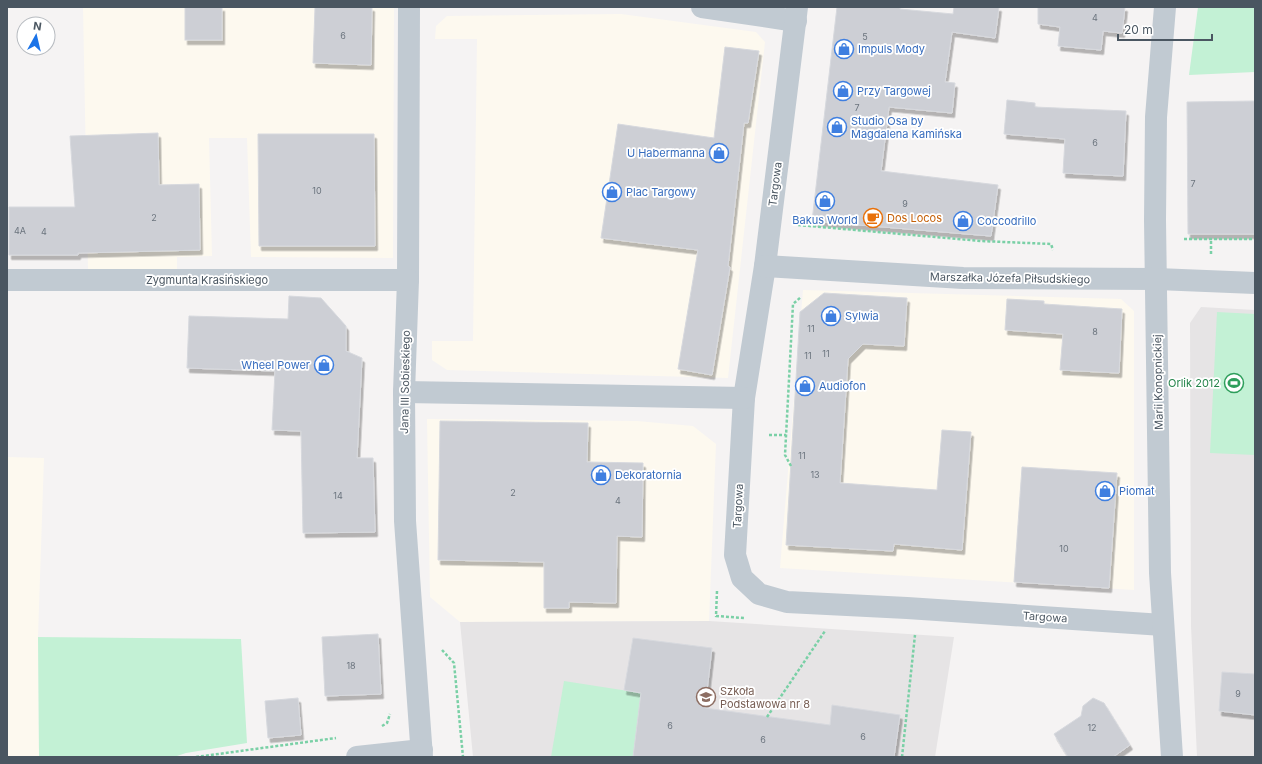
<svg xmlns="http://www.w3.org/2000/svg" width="1262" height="764" font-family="Inter,sans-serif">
	<defs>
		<filter id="shadow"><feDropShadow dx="2.5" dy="4.5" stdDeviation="0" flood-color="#0004"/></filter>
	</defs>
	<rect width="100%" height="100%" fill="#f5f3f3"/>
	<g fill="#fdf9ef">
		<path d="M83 7H394L393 258 251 257 247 138H209L212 256 177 257V272L88 270Z"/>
		<path d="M621 14 756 32 765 42 728 378 447 370 432 360V341H473L477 39H435L436 26 447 16Z"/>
		<path d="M803 290 1121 299 1134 311V590L780 568Z"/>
		<path d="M427 419 637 421 693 426 716 444 709 621 460 622 430 597Z"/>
		<path d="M7 457 44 458 38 637 39 757H7Z"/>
	</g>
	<g fill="#e6e4e5">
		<path d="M1201 307 1255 310V757H1197L1191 626 1190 323Z"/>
		<path d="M709 621 954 637 935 757H473L460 622Z"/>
	</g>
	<g fill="#c3f1d5">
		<path d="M1198 7H1255V72L1189 75Z"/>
		<path d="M1217 312 1255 314V455L1210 453Z"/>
		<path d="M38 637 241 639 247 743 186 753 174 757H39Z"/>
		<path d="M564 681 641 693 633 757H551Z"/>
	</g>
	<g fill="#cdcfd5" stroke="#d7d9de" filter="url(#shadow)">
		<rect x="185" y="7" width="37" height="33"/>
		<path d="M315 7H372L371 65 313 63Z"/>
		<path d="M837 7H900V9L953 14 954 7H999L995 38 952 32 945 82 955 83 952 113 889 107 881 171 998 185 991 236 812 221Z"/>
		<path d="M1038 7H1125L1122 33 1103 31 1101 50 1058 46 1060 27 1038 24Z"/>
		<path d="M725 47 759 51 748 123H744L728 266 730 267 712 375 678 369 698 250 601 238 618 124 714 138Z"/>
		<path d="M1007 100 1035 103V107L1126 111 1123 176 1063 173 1065 139 1004 134Z"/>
		<path d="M1255 101V234H1188L1187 102Z"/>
		<path d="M158 133 159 185 199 184 200 250 78 253V255H9V207H75L70 136Z"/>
		<path d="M258 134H374L375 246H259Z"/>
		<path d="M824 293 907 298 904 346 863 344 848 359 840 483 937 490 942 430 971 432 962 550 894 544 893 551 786 545 800 312Z"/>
		<path d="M289 296 321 298 346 326V351L362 358 357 458H373L375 532 303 533 301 431 272 430 275 371 187 368 189 316 288 319Z"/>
		<path d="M1007 299 1044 301V304L1122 309 1119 373 1060 370 1063 334 1005 330Z"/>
		<path d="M440 421 588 423 587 462 643 463 642 537 617 536 616 603 569 602V608H544V562L438 560Z"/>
		<path d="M1022 467 1117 473 1109 588 1014 582Z"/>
		<path d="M378 634 381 694 325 696 322 637Z"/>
		<path d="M633 638 712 648 705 708 830 725 832 705 900 715 894 757H633L641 693 624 690Z"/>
		<path d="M1222 672 1255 674V715L1219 711Z"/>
		<path d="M298 698 301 735 268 738 265 701Z"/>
		<path d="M1093 698 1104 703 1130 745 1113 757H1068L1054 734 1081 716 1083 706Z"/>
	</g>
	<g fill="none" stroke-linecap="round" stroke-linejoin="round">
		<g stroke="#7ad0a6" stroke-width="2.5" stroke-dasharray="3 2" stroke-linecap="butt">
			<path d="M798 225 981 241 1051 244 1053 250"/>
			<path d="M1184 239H1255"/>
			<path d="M1211 254V239"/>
			<path d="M769 435H786"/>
			<path d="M791 466 785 455 793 304 801 297"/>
			<path d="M717 591 716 616 744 618"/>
			<path d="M442 650 454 663 463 757"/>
			<path d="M767 717 825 631"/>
			<path d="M382 726 387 723 390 714"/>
			<path d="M196 757 336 738"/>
			<path d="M902 757 915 635"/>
		</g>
		<g stroke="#c1cad2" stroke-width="22">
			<path d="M409 7 408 280 404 392 405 521 422 757"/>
			<path d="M702 7 796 21"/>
			<path d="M797 7 765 266 744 398 735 555 742 578 759 594 787 602 907 608 1163 625"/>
			<path d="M1165 7 1156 117 1155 220 1160 573 1172 757"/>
			<path d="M765 266 963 278 1157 279 1255 283"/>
			<path d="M7 280H408"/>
			<path d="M404 392 744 398"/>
			<path d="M357 757 422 750"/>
		</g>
	</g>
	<defs>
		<symbol id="shop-ring" viewBox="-11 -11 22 22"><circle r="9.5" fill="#fff" stroke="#3f7fe0" stroke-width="1.5"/><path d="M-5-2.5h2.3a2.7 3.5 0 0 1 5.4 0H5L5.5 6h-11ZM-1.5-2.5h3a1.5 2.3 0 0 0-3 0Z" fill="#3f7fe0"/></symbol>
		<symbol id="cafe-ring" viewBox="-11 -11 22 22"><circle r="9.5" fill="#fff" stroke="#e8710a" stroke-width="1.5"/><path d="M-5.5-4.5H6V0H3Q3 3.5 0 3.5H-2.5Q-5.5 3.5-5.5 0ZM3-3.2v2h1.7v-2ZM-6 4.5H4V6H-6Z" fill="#e8710a"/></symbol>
		<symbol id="stadium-ring" viewBox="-11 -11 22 22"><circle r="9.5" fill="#fff" stroke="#2e9e5b" stroke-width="1.5"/><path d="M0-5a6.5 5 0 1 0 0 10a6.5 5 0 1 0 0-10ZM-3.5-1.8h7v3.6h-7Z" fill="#2e9e5b"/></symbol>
		<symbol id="school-ring" viewBox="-11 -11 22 22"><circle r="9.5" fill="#fff" stroke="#8d6e63" stroke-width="1.5"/><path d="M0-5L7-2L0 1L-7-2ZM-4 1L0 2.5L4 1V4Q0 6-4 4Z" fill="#8d6e63"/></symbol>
	</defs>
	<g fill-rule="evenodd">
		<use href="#shop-ring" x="833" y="38" width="22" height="22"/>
		<use href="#shop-ring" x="832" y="80" width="22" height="22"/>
		<use href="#shop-ring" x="826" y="116" width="22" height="22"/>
		<use href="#shop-ring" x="708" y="142" width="22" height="22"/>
		<use href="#shop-ring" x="601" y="181" width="22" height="22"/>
		<use href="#shop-ring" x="814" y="190" width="22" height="22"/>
		<use href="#cafe-ring" x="862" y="207" width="22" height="22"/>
		<use href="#shop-ring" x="952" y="210" width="22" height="22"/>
		<use href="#shop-ring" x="820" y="305" width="22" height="22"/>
		<use href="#shop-ring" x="313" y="354" width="22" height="22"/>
		<use href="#stadium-ring" x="1223" y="372" width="22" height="22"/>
		<use href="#shop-ring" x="794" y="375" width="22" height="22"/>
		<use href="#shop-ring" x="590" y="464" width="22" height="22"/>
		<use href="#shop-ring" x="1094" y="480" width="22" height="22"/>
		<use href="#school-ring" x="695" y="686" width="22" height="22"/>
	</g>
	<g text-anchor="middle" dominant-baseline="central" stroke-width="3.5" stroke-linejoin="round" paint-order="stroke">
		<g font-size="9" fill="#6b747e">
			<text x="1095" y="17">4</text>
			<text x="343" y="35">6</text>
			<text x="865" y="36">5</text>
			<text x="857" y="107">7</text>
			<text x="1095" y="142">6</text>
			<text x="1193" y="183">7</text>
			<text x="317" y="190">10</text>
			<text x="905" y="203">9</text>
			<text x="154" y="217">2</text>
			<text x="20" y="230">4A</text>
			<text x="44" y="231">4</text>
			<text x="811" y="328">11</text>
			<text x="1095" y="331">8</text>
			<text x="826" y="353">11</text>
			<text x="808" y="355">11</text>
			<text x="802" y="455">11</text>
			<text x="815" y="474">13</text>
			<text x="513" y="492">2</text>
			<text x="338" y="495">14</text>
			<text x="618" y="500">4</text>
			<text x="1064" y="548">10</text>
			<text x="351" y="665">18</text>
			<text x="1238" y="693">9</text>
			<text x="670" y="725">6</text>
			<text x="1092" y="727">12</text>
			<text x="863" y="736">6</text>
			<text x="763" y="739">6</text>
		</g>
		<g font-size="11" fill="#366cbe" stroke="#fff" text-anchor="start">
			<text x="858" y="49">Impuls Mody</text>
			<text x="857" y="91">Przy Targowej</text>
			<text x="851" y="121">Studio Osa by<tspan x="851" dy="13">Magdalena Kamińska</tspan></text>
			<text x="705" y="153" text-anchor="end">U Habermanna</text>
			<text x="626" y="192">Plac Targowy</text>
			<text x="825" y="220" text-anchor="middle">Bakus World</text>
			<text x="977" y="221">Coccodrillo</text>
			<text x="845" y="316">Sylwia</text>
			<text x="310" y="365" text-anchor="end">Wheel Power</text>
			<text x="819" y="386">Audiofon</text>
			<text x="615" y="475">Dekoratornia</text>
			<text x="1119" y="491">Piomat</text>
		</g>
		<g font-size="11" fill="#4a5661" stroke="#fff">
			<text transform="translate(775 184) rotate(-83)">Targowa</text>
			<text transform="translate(1010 278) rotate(1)">Marszałka Józefa Piłsudskiego</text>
			<text x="207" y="280">Zygmunta Krasińskiego</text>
			<text transform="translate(405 382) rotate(-89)">Jana III Sobieskiego</text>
			<text transform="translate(1158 382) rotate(-91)">Marii Konopnickiej</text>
			<text transform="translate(738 506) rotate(-87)">Targowa</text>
			<text transform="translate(1045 617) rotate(4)">Targowa</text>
		</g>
		<g font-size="11" fill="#c56008" stroke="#fff" text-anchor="start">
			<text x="887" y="218">Dos Locos</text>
		</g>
		<g font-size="11" fill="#27864d" stroke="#fff" text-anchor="end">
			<text x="1220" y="383">Orlik 2012</text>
		</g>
		<g font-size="11" fill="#785e54" stroke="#fff" text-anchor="start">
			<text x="720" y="691">Szkoła<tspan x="720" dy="13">Podstawowa nr 8</tspan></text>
		</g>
	</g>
	<rect width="1262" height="764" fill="none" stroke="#4a5661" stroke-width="16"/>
	<g transform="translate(36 36) rotate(8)"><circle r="19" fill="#ffffff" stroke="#b7bbc0"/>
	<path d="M0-3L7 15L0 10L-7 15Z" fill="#1a73e8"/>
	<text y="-6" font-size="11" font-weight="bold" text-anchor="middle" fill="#4a5661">N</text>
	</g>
	<path d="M1118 34v6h94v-6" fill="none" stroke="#4a5661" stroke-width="2"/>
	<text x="1124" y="34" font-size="12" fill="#4a5661" stroke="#ffffff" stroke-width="3" paint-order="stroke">20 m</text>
</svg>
